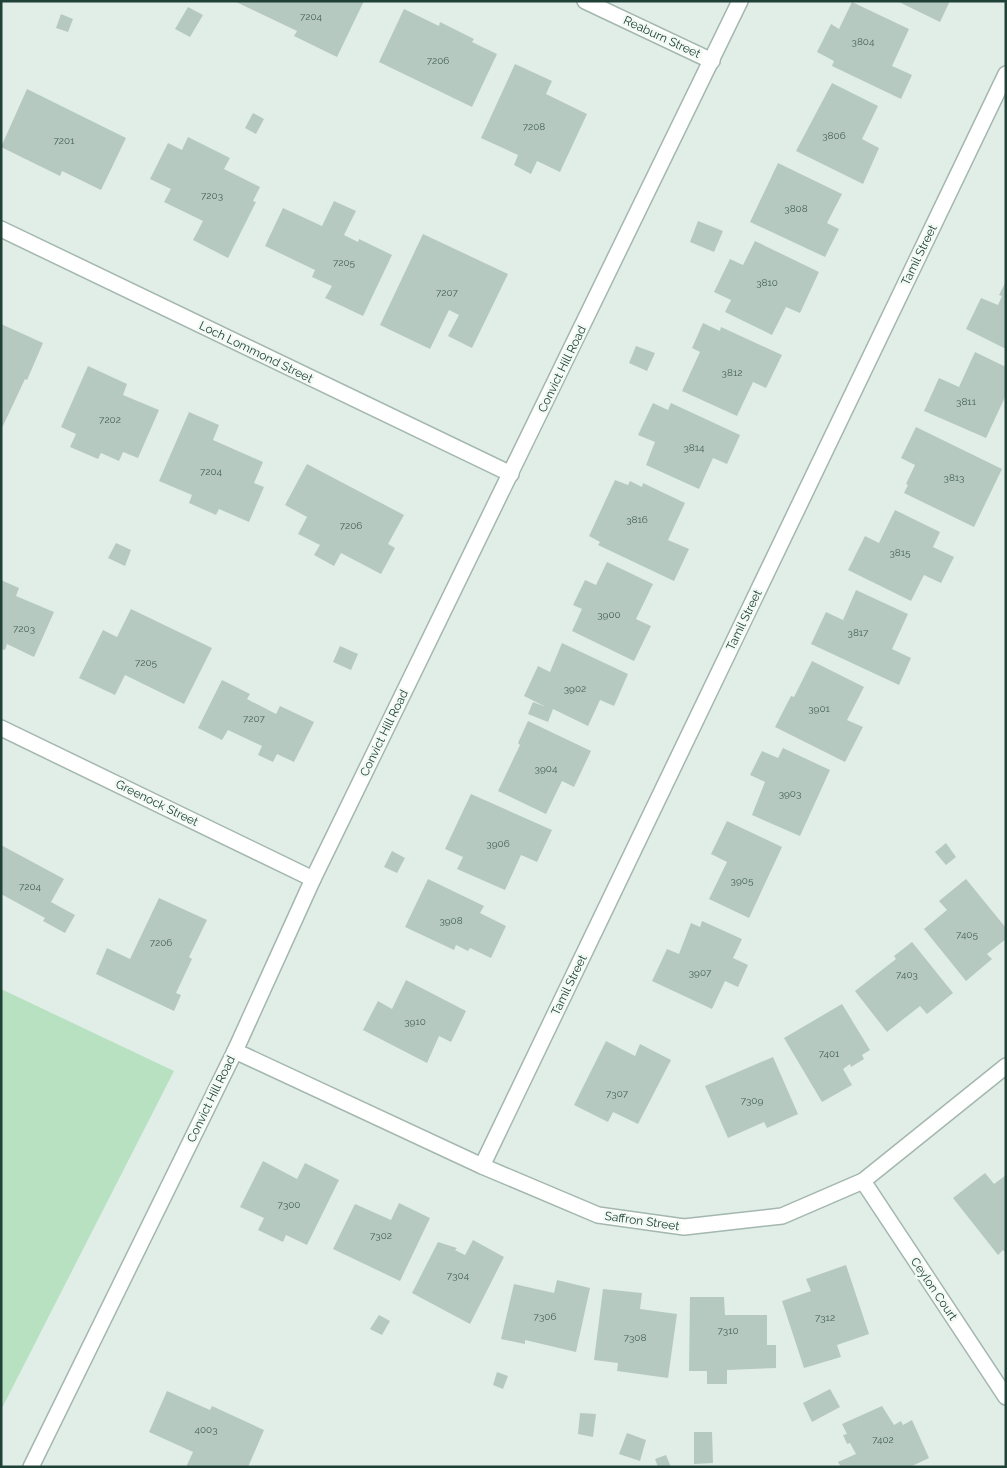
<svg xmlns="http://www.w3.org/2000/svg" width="1007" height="1468" font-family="Raleway,sans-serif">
	<rect width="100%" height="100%" fill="#e1eee8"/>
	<path fill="#b8e1c2" d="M1 989 174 1071 1 1410Z"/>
	<g fill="#b6c9c1">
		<path d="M234 1H364L337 57 294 36 297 31Z"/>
		<path d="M897 1H950L940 22Z"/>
		<path d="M852 2 909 29 892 66 912 75 901 99 832 66 834 61 817 52 831 24 839 29Z"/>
		<path d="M188 7 203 15 190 37 175 29Z"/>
		<path d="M404 9 439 26 440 22 474 39 472 42 497 54 472 107 379 62Z"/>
		<path d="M61 14 73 19 68 32 56 28Z"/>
		<path d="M515 64 552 81 546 94 587 114 560 172 537 161 531 174 514 165 518 155 481 138Z"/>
		<path d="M832 83 878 106 862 139 879 148 863 184 796 151Z"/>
		<path d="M27 89 126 138 101 190 62 171 60 176 1 147Z"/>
		<path d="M253 113 264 119 256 134 245 128Z"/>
		<path d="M188 137 230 158 224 169 260 187 253 201 256 202 228 258 193 240 203 221 164 202 171 189 150 179 168 143 182 150Z"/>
		<path d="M778 163 842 194 827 223 839 229 825 257 750 222Z"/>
		<path d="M334 201 356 211 344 235 358 242 359 239 392 255 363 316 325 298 332 286 312 277 315 270 265 246 283 208 322 226Z"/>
		<path d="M698 221 723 231 714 252 690 242Z"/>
		<path d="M423 234 508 274 472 348 448 336 459 315 449 310 430 349 380 325Z"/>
		<path d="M755 241 819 272 800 313 786 307 772 335 725 312 731 300 714 292 730 259 743 265Z"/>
		<path d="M1006 281V349L966 329 981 298 998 305 1002 296 999 295Z"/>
		<path d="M703 323 720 331 721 327 782 355 766 388 753 382 737 416 682 391 700 352 692 348Z"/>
		<path d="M1 324 43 343 27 380 25 379 1 430Z"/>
		<path d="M636 346 655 353 647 371 629 363Z"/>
		<path d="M975 352 1006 367V395L986 438 924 411 939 378 959 387Z"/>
		<path d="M88 366 127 384 123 395 159 410 138 458 123 452 119 461 101 453 98 459 70 447 76 434 61 427Z"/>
		<path d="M653 403 668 410 671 403 740 435 727 464 713 458 699 489 646 465 655 442 638 435Z"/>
		<path d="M189 412 219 425 213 440 263 462 254 483 264 487 249 522 219 509 216 515 189 503 192 495 159 481Z"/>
		<path d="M916 427 1002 469 974 527 904 493 908 485 906 484 915 465 901 458Z"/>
		<path d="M307 464 404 515 388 544 395 548 381 574 341 553 334 566 314 555 320 545 298 534 307 517 285 505Z"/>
		<path d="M615 480 628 485 630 481 642 487 643 483 685 503 668 540 689 549 674 581 598 545 600 542 589 536Z"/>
		<path d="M895 510 940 532 933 547 954 557 941 583 924 575 911 601 848 570 865 536 879 543Z"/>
		<path d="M116 543 131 550 125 566 108 558Z"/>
		<path d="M607 562 653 584 636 619 651 626 634 661 572 631 582 609 573 605 585 580 596 585Z"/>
		<path d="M1 580 19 588 16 596 54 612 34 657 7 644 5 650 1 649Z"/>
		<path d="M856 590 908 614 892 649 911 658 899 685 811 644 826 612 843 620Z"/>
		<path d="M131 609 212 648 184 704 125 675 115 695 79 678 103 630 117 637Z"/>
		<path d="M562 643 628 674 614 706 600 700 588 726 553 709 548 722 528 714 533 702 546 707 524 696 538 666 550 672Z"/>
		<path d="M340 646 358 654 351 670 333 662Z"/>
		<path d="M812 661 864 687 847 720 863 727 845 762 775 727 791 696 794 697Z"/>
		<path d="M222 680 250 694 247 699 276 714 280 706 314 722 294 762 277 754 273 762 258 755 262 746 228 730 222 740 198 728Z"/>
		<path d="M528 721 591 751 574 787 562 781 546 814 498 791 520 745 518 743Z"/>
		<path d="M783 748 830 770 800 836 752 815 765 782 750 775 762 751 778 758Z"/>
		<path d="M471 794 552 830 537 862 521 855 505 890 457 869 463 857 445 849Z"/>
		<path d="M727 821 782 847 749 918 709 899 727 862 711 854Z"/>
		<path d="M946 843 956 857 946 865 935 852Z"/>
		<path d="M1 845 64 879 51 902 75 915 65 933 43 921 45 918 1 894Z"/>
		<path d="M392 851 405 858 397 873 384 867Z"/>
		<path d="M428 879 484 906 480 913 506 926 491 958 470 948 468 951 456 945 454 950 405 927Z"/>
		<path d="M966 879 1006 928V939L987 954 992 959 966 981 924 929 947 910 939 901Z"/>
		<path d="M159 898 207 920 189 957 192 959 176 993 181 995 174 1011 96 974 107 948 130 959Z"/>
		<path d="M702 921 742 939 733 958 748 965 738 987 725 981 712 1009 652 981 667 949 679 954 691 923 700 927Z"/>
		<path d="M912 942 953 993 927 1014 920 1006 887 1032 855 991 896 959 894 956Z"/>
		<path d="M406 980 466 1011 451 1042 439 1036 427 1063 363 1030 378 1001 392 1009Z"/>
		<path d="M842 1004 870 1050 862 1055 864 1059 851 1067 850 1064 843 1069 852 1085 822 1102 784 1038Z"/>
		<path d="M606 1041 635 1056 640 1044 671 1060 638 1124 613 1112 608 1122 574 1105Z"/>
		<path d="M773 1057 798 1114 767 1128 764 1122 728 1138 705 1086Z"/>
		<path d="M263 1161 297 1179 305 1163 339 1180 307 1245 286 1235 283 1242 258 1230 264 1218 240 1207Z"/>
		<path d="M985 1173 994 1184 1006 1175V1253L1003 1250 998 1255 953 1198Z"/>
		<path d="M399 1203 430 1218 400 1281 333 1249 355 1204 391 1220Z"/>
		<path d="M473 1240 504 1257 470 1324 412 1293 438 1242 457 1248 455 1250 465 1255Z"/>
		<path d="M846 1265 869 1334 837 1345 841 1357 804 1368 782 1301 811 1291 806 1279Z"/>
		<path d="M557 1280 590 1288 576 1352 525 1340V1344L501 1339 514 1284 554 1293Z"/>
		<path d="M603 1289 642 1293 640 1309 677 1314 668 1378 617 1371 618 1363 594 1360Z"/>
		<path d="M690 1297H724L725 1315H767V1345H776V1368L727 1370V1384H707V1371H689Z"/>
		<path d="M379 1315 390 1321 382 1335 370 1329Z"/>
		<path d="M497 1372 508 1376 503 1389 493 1385Z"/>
		<path d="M830 1389 840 1407 812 1422 803 1403Z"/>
		<path d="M167 1391 210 1410 212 1406 264 1430 248 1467H186L193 1452 149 1432Z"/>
		<path d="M882 1406 894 1425 901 1421 903 1425 912 1420 929 1458 910 1467H841L838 1462 856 1454 850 1443 847 1444 843 1435 847 1434 842 1424Z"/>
		<path d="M580 1413 596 1414 593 1437 578 1434Z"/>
		<path d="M694 1432H712L713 1463 694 1464Z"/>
		<path d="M627 1433 646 1440 640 1461 619 1454Z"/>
		<path d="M666 1455 671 1467H658L655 1459Z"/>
	</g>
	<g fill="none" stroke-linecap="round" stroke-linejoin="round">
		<defs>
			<g id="minor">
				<path d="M585 1 712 61"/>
				<path d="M1 229 511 474"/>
				<path d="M1 728 313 879"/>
				<path d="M235 1051 482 1166 598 1215 684 1227 782 1216 863 1181 1006 1066"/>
				<path d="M482 1166 1006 74"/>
				<path d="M863 1181 1006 1397"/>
			</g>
			<path id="tertiary" d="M31 1467 235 1051 313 879 740 1"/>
		</defs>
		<use href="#minor" stroke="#a3b7af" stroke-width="18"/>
		<use href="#tertiary" stroke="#a3b7af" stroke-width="18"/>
		<use href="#minor" stroke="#fff" stroke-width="15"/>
		<use href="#tertiary" stroke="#fff" stroke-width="15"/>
	</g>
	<g text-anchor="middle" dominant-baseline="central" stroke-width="5" stroke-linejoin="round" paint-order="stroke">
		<g font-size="10" fill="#45635a">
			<text x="311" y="16">7204</text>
			<text x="863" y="41">3804</text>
			<text x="438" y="60">7206</text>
			<text x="534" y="126">7208</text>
			<text x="834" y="135">3806</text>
			<text x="64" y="140">7201</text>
			<text x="212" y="195">7203</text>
			<text x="796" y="208">3808</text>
			<text x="344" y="262">7205</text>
			<text x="767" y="282">3810</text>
			<text x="447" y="292">7207</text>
			<text x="732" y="372">3812</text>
			<text x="966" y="401">3811</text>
			<text x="110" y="419">7202</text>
			<text x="694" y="447">3814</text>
			<text x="211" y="471">7204</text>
			<text x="954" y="477">3813</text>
			<text x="637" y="519">3816</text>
			<text x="351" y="525">7206</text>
			<text x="900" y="552">3815</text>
			<text x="609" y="614">3900</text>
			<text x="24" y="628">7203</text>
			<text x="858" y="632">3817</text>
			<text x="146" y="662">7205</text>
			<text x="575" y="688">3902</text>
			<text x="819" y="708">3901</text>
			<text x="254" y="718">7207</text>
			<text x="546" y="768">3904</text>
			<text x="790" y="793">3903</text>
			<text x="498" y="843">3906</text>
			<text x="742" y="880">3905</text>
			<text x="30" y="886">7204</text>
			<text x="451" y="920">3908</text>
			<text x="967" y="934">7405</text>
			<text x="161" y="942">7206</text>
			<text x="700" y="972">3907</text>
			<text x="907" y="974">7403</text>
			<text x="415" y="1021">3910</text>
			<text x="829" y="1053">7401</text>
			<text x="617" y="1093">7307</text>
			<text x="752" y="1100">7309</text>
			<text x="289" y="1204">7300</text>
			<text x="381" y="1235">7302</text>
			<text x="458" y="1275">7304</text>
			<text x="545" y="1316">7306</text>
			<text x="825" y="1317">7312</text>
			<text x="728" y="1330">7310</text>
			<text x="635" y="1337">7308</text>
			<text x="206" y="1429">4003</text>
			<text x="883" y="1439">7402</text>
		</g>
		<g font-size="12" fill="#1f4137" stroke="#f3faf6">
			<text transform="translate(662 37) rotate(25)">Reaburn Street</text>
			<text transform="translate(919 255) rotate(-64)">Tamil Street</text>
			<text transform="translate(256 352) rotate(26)">Loch Lommond Street</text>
			<text transform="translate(562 369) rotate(-64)">Convict Hill Road</text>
			<text transform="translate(744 620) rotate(-64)">Tamil Street</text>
			<text transform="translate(384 733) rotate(-64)">Convict Hill Road</text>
			<text transform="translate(157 803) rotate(26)">Greenock Street</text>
			<text transform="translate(569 985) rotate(-64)">Tamil Street</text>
			<text transform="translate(211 1099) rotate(-64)">Convict Hill Road</text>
			<text transform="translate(642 1221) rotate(8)">Saffron Street</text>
			<text transform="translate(934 1289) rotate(56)">Ceylon Court</text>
		</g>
	</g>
	<rect width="1007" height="1468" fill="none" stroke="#1f4137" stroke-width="5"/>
</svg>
